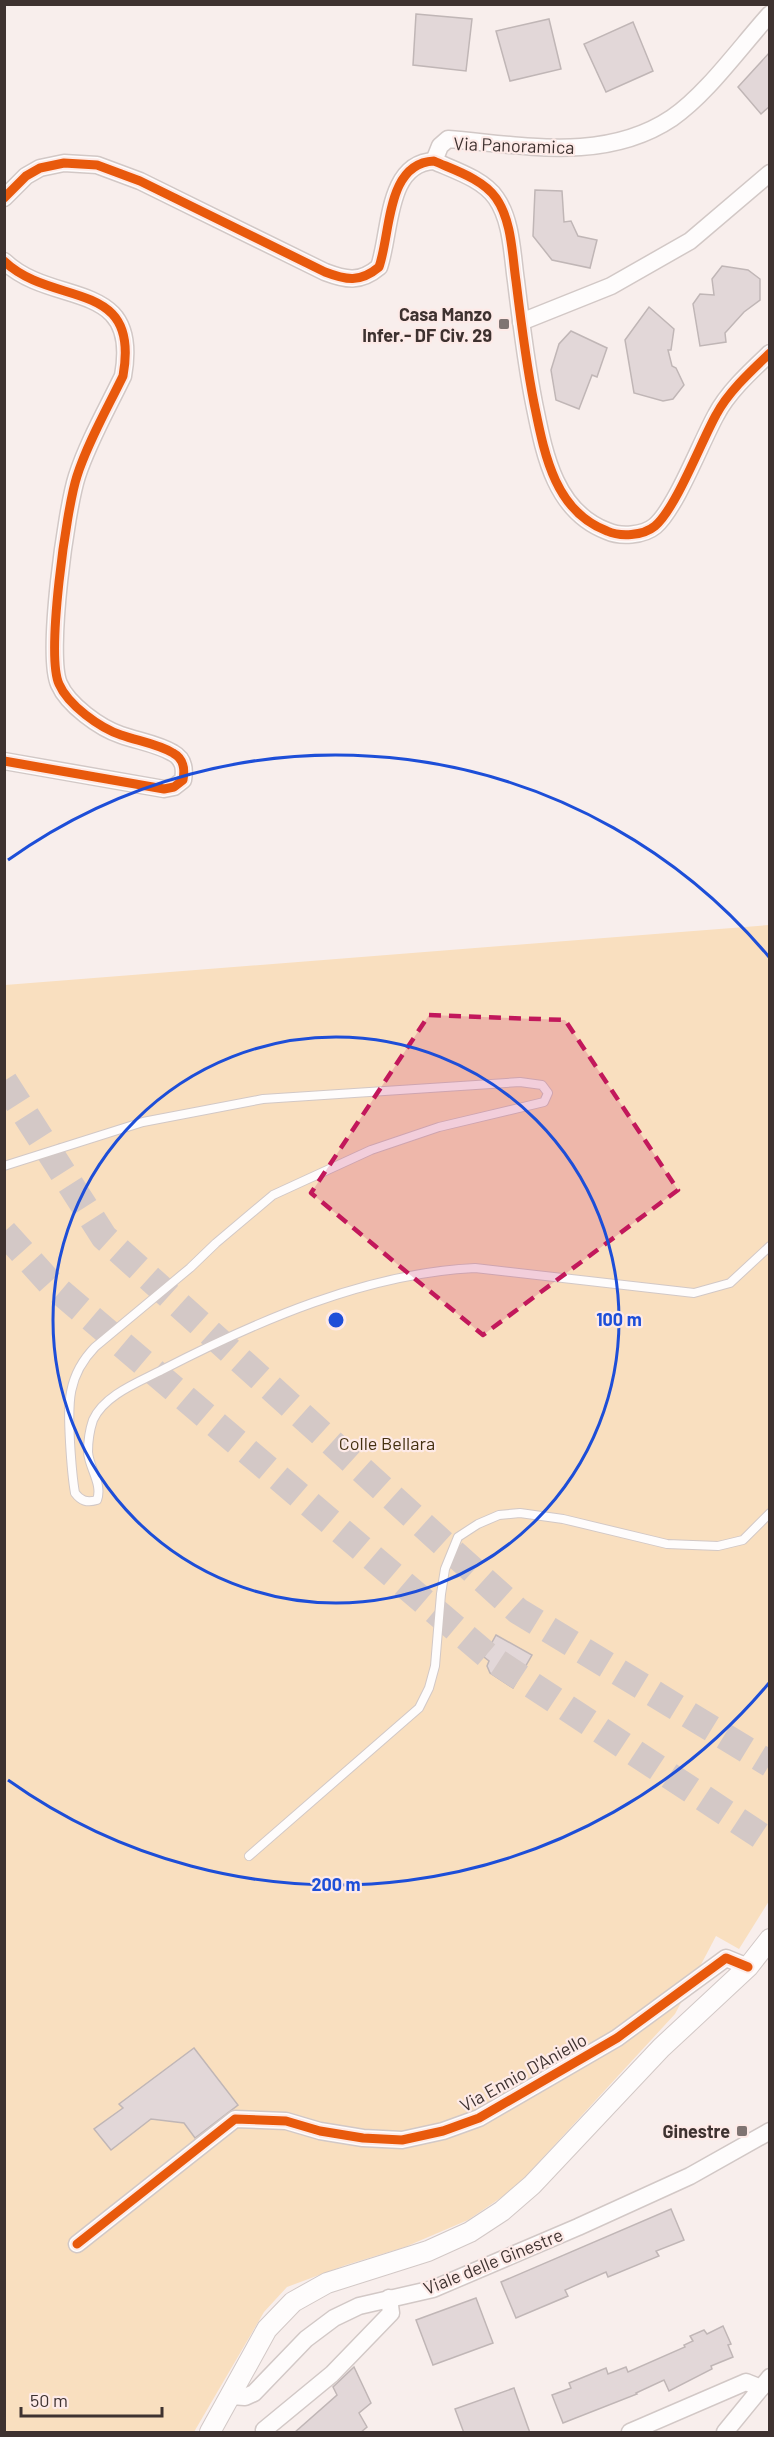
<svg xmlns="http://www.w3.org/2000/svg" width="774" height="2437" font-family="Barlow,sans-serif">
	<rect width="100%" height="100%" fill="#f8eeec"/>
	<path fill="#f9dfbf" d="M769 925V1901L739 1949 716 1936 675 2014 515 2188 468 2220 405 2247 346 2265 287 2287 264 2312 194 2432H5V985Z"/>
	<g fill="#e2d7d8" stroke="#c0b6b6" stroke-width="1.5">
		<path d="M416 14 472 19 466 71 413 65Z"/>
		<path d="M549 19 561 69 510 81 496 31Z"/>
		<path d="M633 22 653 71 606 92 584 44Z"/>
		<path d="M770 52V106L761 114 738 87Z"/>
		<path d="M535 190 562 191 564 222 571 221 578 236 597 240 590 268 552 260 533 236Z"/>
		<path d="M722 266 748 270 760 279V300L744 312 725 333 726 342 700 346 693 304 700 294 714 295 712 279Z"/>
		<path d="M649 307 674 329 671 350H668L672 366 676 368 684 385 673 399 663 401 634 393 625 340Z"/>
		<path d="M571 331 607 348 597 377 592 375 579 409 556 400 551 370 559 344Z"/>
		<path d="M496 1635 532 1655 513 1688 490 1673 487 1666 489 1661 484 1657Z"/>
		<path d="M194 2048 238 2105 195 2138 184 2123 151 2119 111 2150 94 2129 123 2108 119 2104Z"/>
		<path d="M671 2209 684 2240 656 2251 659 2256 608 2277 606 2272 565 2290 568 2296 516 2318 501 2282Z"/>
		<path d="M476 2298 493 2343 433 2365 416 2320Z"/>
		<path d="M723 2326 731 2344 728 2345 733 2357 711 2366 712 2369 669 2391 664 2380 636 2393 637 2394 563 2423 552 2395 571 2388 569 2383 606 2368 608 2374 626 2367 628 2372 685 2347 684 2345 693 2341 690 2336 704 2330 707 2334Z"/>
		<path d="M354 2367 371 2403 359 2413 367 2427 360 2433H294L337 2395 333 2387Z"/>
		<path d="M514 2388 530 2433H464L455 2409Z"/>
	</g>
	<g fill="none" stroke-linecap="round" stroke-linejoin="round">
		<g stroke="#d3c8c6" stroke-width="27" stroke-dasharray="27 14" stroke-linecap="butt">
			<path d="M4 1081 104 1237 518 1611 770 1764"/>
			<path d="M4 1232 51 1284 488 1656 770 1842"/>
		</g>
		<defs>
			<g id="service">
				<path d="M4 1166 143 1122 263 1099 520 1082 542 1085 548 1093 544 1102 439 1127 371 1150 273 1195 216 1243 190 1268 95 1347C67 1376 68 1403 70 1442 71 1459 72 1476 75 1493 81 1501 87 1503 97 1500 103 1484 89 1468 88 1452 88 1443 90 1429 93 1420 104 1395 139 1382 162 1370 257 1321 367 1273 475 1268L694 1293 730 1283 770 1246"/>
				<path d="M249 1856 419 1708 429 1688 435 1666 441 1594 445 1569 458 1537 478 1524 499 1515 520 1513 563 1519 667 1544 718 1546 743 1540 770 1513"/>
			</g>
			<g id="minor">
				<path d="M434 161 440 146 448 139C523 145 605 163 672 118 707 94 741 46 770 14"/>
				<path d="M4 198 26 176 40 168 64 163 97 165 140 181 325 272C346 280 360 283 379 267 391 233 386 163 434 161 454 170 483 179 496 198 512 221 512 254 516 281 521 322 526 363 534 403 544 452 554 511 607 531 620 537 643 536 655 526 676 508 701 442 716 415 728 392 751 371 770 353"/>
				<path d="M4 261C53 308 141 277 123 376 107 409 88 442 77 476 66 510 46 655 59 684 68 705 100 728 121 735 138 741 158 744 173 753 184 759 185 769 183 780L174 787 164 789 4 761"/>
				<path d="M521 322 611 286 690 241 770 173"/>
				<path d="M77 2244 235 2119 286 2121 320 2131 363 2138 402 2140 443 2131 479 2118 617 2038 726 1958 748 1967"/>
				<path d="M230 2396 245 2397 254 2393 306 2339 334 2318 359 2306 433 2289 578 2227 690 2176 770 2131"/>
				<path d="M264 2430 332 2374 391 2313 389 2298"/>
				<path d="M630 2432 746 2382 761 2388"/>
				<path d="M725 2432 770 2377"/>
			</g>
			<path id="tertiary" d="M210 2432 267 2329 293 2302 327 2283 428 2251 470 2232 502 2211 532 2185 661 2048 748 1967 770 1939"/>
		</defs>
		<use href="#service" stroke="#d2c8c6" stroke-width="10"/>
		<use href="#minor" stroke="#d2c8c6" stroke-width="19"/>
		<use href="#tertiary" stroke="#d2c8c6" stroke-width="22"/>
		<use href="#service" stroke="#fefcfc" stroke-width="8"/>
		<use href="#minor" stroke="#fefcfc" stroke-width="16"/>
		<use href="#tertiary" stroke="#fefcfc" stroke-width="20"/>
		<defs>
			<g id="cycleway">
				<path d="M4 198 26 176 40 168 64 163 97 165 140 181 325 272C346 280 360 283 379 267 391 233 386 163 434 161 454 170 483 179 496 198 512 221 512 254 516 281 521 322 526 363 534 403 544 452 554 511 607 531 620 537 643 536 655 526 676 508 701 442 716 415 728 392 751 371 770 353"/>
				<path d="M4 261C53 308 141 277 123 376 107 409 88 442 77 476 66 510 46 655 59 684 68 705 100 728 121 735 138 741 158 744 173 753 184 759 185 769 183 780L174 787 164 789 4 761"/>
				<path d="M77 2244 235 2119 286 2121 320 2131 363 2138 402 2140 443 2131 479 2118 617 2038 726 1958 748 1967"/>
			</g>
		</defs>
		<use href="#cycleway" stroke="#fdeae7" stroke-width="13"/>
		<use href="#cycleway" stroke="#e8590c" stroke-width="9"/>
	</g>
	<path fill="#c2185b" fill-opacity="0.2" stroke="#c2185b" stroke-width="4.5" stroke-dasharray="12 8" stroke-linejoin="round" d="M429 1015 565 1020 678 1190 483 1335 311 1193Z"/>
	<g fill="none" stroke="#1d4ed8" stroke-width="3">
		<circle cx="336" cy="1320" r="283"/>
		<path d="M769 1683A565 565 0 0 1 8 1780M8 860A565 565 0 0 1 769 957"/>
	</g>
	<g fill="#7f7472" stroke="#fdeae7" stroke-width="2">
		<rect x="498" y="318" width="12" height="12" rx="3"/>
		<rect x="736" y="2125" width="12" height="12" rx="3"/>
	</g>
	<g text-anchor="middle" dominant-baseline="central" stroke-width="4.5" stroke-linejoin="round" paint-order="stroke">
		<g font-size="18" fill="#3e3230" stroke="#fdeae7">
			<text transform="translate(514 145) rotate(2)">Via Panoramica</text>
			<text transform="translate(523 2072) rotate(-29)">Via Ennio D'Aniello</text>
			<text transform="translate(493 2261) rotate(-22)">Viale delle Ginestre</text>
		</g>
		<g font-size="18" font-weight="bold" fill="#3e3230" stroke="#fdeae7" text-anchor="end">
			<text x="492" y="314">Casa Manzo<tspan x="492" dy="21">Infer.- DF Civ. 29</tspan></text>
			<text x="730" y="2131">Ginestre</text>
		</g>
		<g font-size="18" fill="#443010" stroke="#fdeae7">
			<text x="387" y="1443">Colle Bellara</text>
		</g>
	</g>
	<circle cx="336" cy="1320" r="9" fill="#1d4ed8" stroke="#fdeae7" stroke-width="3"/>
	<g font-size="18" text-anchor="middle" font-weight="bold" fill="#1d4ed8" stroke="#fdeae7" stroke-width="4.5" stroke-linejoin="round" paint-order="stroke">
		<text x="619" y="1326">100 m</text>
		<text x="336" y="1891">200 m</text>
	</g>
	<rect width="774" height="2437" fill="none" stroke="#3e3230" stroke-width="12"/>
	<path d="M21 2407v9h141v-9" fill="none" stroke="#3e3230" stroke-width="3"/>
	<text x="30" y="2407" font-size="18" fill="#3e3230" stroke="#fdeae7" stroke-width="4.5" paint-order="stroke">50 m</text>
</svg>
